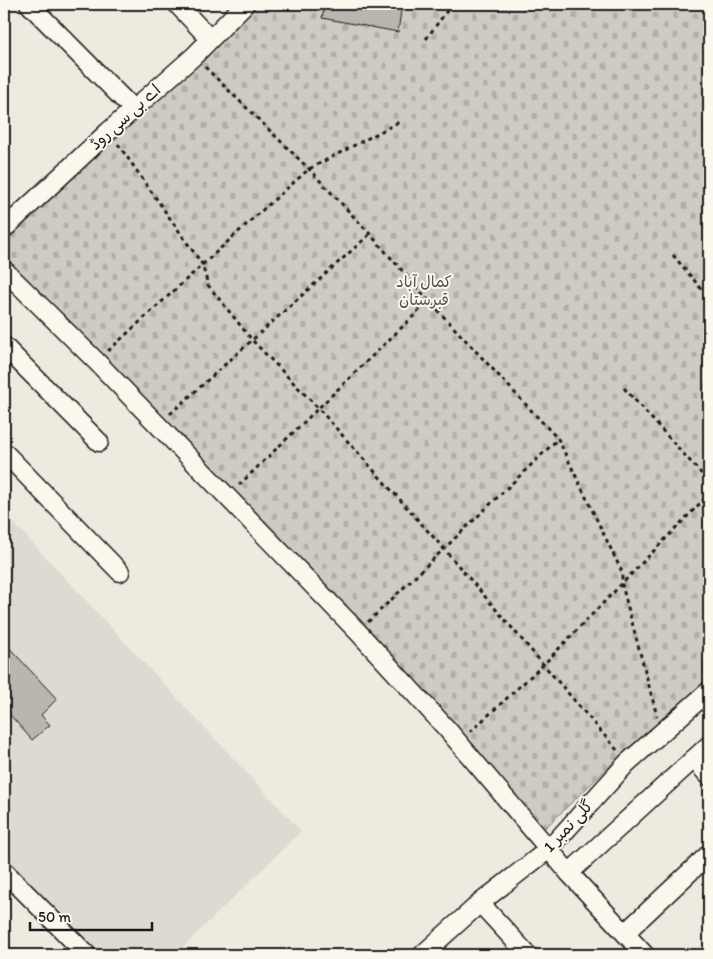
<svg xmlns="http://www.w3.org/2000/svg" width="713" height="959" font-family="Itim,'Playpen Sans Arabic',sans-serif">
	<defs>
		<pattern id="cemetery-stones" width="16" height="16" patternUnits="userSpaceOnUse" patternTransform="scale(1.25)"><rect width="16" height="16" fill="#ceccc2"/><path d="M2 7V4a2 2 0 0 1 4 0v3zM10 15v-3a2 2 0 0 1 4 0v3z" fill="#b0afa6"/></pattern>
	</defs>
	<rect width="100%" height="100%" fill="#eeeadf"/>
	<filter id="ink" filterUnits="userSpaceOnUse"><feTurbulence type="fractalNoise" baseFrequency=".02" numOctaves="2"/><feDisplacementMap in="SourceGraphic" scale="10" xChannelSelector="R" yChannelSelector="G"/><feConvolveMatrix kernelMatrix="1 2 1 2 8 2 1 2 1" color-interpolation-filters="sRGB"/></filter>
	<g filter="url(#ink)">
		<path fill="#dedad1" d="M10 519 301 831 175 955H85L4 864V525Z"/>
		<path fill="url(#cemetery-stones)" stroke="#75746f" d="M249 4H709V678L676 712 621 755 544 829 358 632 4 268V237Z"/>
		<g fill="#b9b6af" stroke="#1c1c1c">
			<path d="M325 4H402L398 32 322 18Z"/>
			<path d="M4 642 57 699 41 715 50 725 32 740 4 708Z"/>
		</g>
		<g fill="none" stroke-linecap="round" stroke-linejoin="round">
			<defs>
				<g id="street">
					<path d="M29 4 133 109"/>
					<path d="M177 4 210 39"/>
					<path d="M4 229 109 131 194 56 245 4"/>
					<path d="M4 270 96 361 358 632 447 729 569 873 645 955"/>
					<path d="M4 346 99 442"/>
					<path d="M4 452 120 572"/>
					<path d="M694 759 709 776"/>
					<path d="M4 871 87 955"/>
					<path d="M569 873 709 745"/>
					<path d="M480 903 528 955"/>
					<path d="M625 933 709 854"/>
					<path d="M422 955 480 903 549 849 627 763 709 691"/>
				</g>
			</defs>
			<use href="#street" stroke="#1c1c1c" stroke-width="21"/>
			<g stroke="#1c1c1c" stroke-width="3" stroke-dasharray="4 4" stroke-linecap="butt">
				<path d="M426 39 452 4"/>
				<path d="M205 67 309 169 370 234 429 301 558 439 622 572V585L657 716"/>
				<path d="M118 144 202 264 208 285 252 340 318 408 444 549 617 750"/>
				<path d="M673 255 709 298"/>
				<path d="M108 351 258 214 309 169 399 122"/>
				<path d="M624 388 709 482"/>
				<path d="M170 414 370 234"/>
				<path d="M239 485 429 301"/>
				<path d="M368 622 558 439"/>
				<path d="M470 732 543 665 709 494"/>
			</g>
			<use href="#street" stroke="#fbf7ec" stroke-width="18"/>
		</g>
	</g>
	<g text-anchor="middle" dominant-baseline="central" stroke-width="4" stroke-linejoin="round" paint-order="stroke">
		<g font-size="16" fill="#1c1c1c" stroke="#fbf7ec">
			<text transform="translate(125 117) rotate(-42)">اے بی سی روڈ</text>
			<text transform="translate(568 826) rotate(-47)">گلی نمبر 1</text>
		</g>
		<g font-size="16" fill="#51514e" stroke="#fbf7ec">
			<text x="424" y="281">کمال آباد<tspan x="424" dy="18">قبرستان</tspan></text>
		</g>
	</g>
	<rect width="713" height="959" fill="none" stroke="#fbf7ec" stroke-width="20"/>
	<rect x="10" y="10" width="693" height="939" fill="none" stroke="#1c1c1c" stroke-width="2" filter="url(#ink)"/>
	<path d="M30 922v8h122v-8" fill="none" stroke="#1c1c1c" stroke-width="2.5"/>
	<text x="38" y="922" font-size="15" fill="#1c1c1c" stroke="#fbf7ec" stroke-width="4" paint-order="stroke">50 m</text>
</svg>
